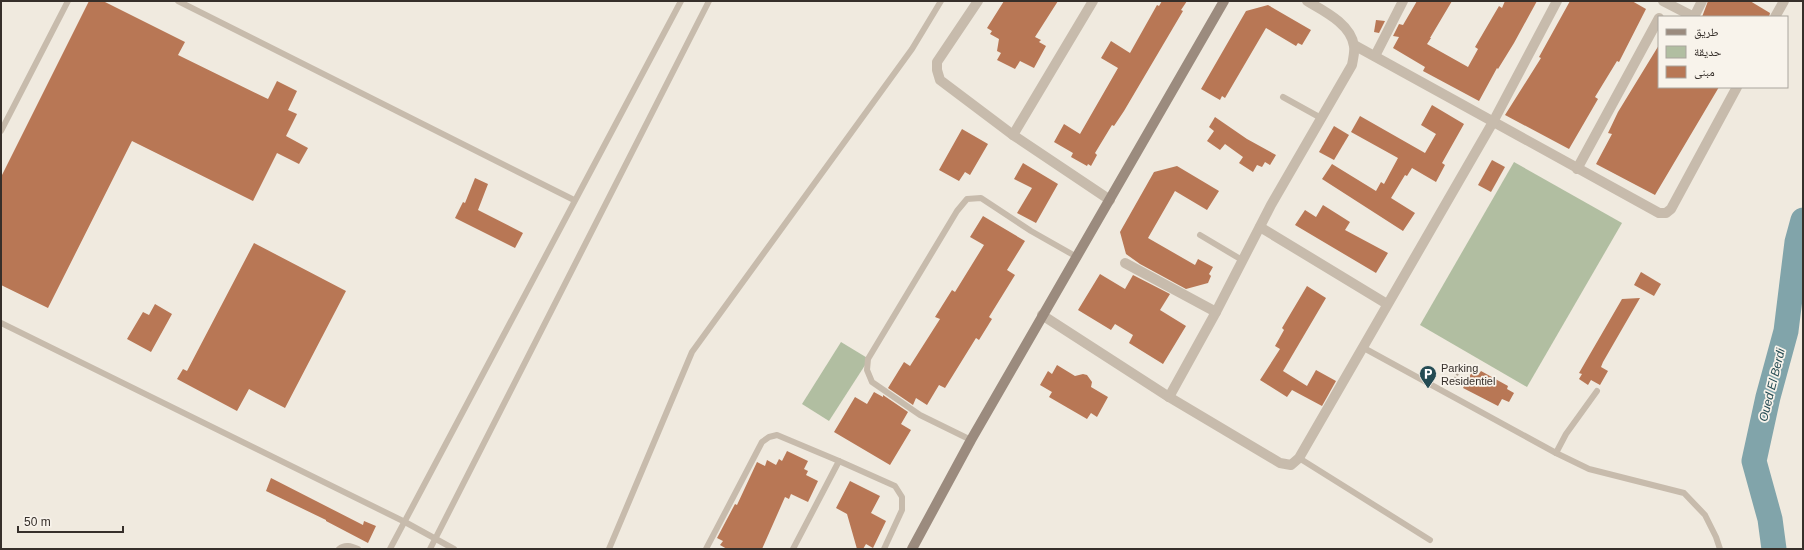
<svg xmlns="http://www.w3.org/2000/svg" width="1804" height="550" font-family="Arial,'Noto Naskh Arabic',sans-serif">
	<rect width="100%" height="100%" fill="#f0eadf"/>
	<g fill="#b1bea1">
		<path d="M1514 162 1622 223 1527 387 1420 325Z"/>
		<path d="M841 342 869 359 829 421 802 404Z"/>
	</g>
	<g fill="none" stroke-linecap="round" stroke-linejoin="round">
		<path stroke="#81a4aa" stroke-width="25" d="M1774 549 1770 519 1754 461 1768 397 1786 331 1797 242 1803 220"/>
	</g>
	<g fill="#b87755">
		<path d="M89 1H103L185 42 178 55 268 99 277 81 297 91 288 110 297 114 286 136 308 148 299 164 277 153 253 201 132 141 48 308 1 285V177Z"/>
		<path d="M1004 1H1058L1035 37 1041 40 1039 42 1046 46 1034 68 1020 61 1015 69 997 60 1001 53 997 51 999 39 990 34 992 31 987 28Z"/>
		<path d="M1162 1H1187L1181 10 1183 11 1124 111 1114 126 1112 125 1095 153 1097 155 1091 166 1088 164 1087 166 1071 157 1073 153 1054 142 1064 124 1080 134 1118 68 1101 58 1111 41 1130 53 1157 5 1159 6Z"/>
		<path d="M1417 1H1452L1430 38H1431L1427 44 1468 67 1478 49 1475 47 1499 6 1502 8 1505 1H1537L1514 43 1498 69 1497 68 1479 101 1423 71 1425 67 1393 48 1399 37 1393 36 1399 24 1403 25Z"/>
		<path d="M1570 1H1632L1646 9 1619 62 1617 61 1595 97 1598 99 1569 149 1505 115 1541 58 1539 57Z"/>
		<path d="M1708 1H1750L1770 13 1769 17H1702Z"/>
		<path d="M1268 5 1311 30 1302 45 1298 43 1296 46 1266 28 1225 98 1222 96 1220 100 1201 89 1246 11Z"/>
		<path d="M1376 20 1385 21 1379 33 1374 32Z"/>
		<path d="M1659 45V87H1719L1655 195 1596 164 1612 134 1608 133 1618 112Z"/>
		<path d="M1432 105 1464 124 1442 163 1445 165 1436 182 1412 168 1407 176 1405 175 1391 198 1415 213 1403 231 1322 179 1332 164 1376 191 1381 182 1384 184 1398 158 1351 132 1360 116 1425 153 1436 134 1421 125Z"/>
		<path d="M1215 117 1247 139 1276 155 1270 165 1265 162 1262 167 1257 165 1253 172 1239 163 1243 157 1225 144 1220 150 1207 141 1214 131 1209 127Z"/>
		<path d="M1334 126 1349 135 1334 160 1319 152Z"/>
		<path d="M962 129 988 144 970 175 965 172 959 181 939 170Z"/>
		<path d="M1492 160 1505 167 1491 192 1478 185Z"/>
		<path d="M1023 163 1058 184 1036 223 1017 213 1032 188 1014 179Z"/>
		<path d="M1177 166 1219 191 1207 210 1175 191 1148 238 1195 265 1198 259 1213 267 1209 274 1211 276 1208 283 1186 289 1140 264 1126 254 1120 232 1154 172Z"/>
		<path d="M475 178 488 184 478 210 523 233 515 248 455 218 463 202 465 203Z"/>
		<path d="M1323 205 1350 222 1345 230 1388 253 1376 273 1295 225 1305 210 1316 217Z"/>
		<path d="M983 216 1025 241 1007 270 1015 275 989 317 992 319 979 340 976 338 945 388 939 385 927 405 916 398 913 405 888 388 904 362 910 366 940 319 935 317 952 290 955 292 984 245 970 237Z"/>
		<path d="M254 243 346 291 285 408 249 389 237 411 177 379 183 369 187 371Z"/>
		<path d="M1641 272 1661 284 1654 296 1634 285Z"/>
		<path d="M1100 274 1125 289 1133 275 1170 294 1160 310 1186 326 1163 364 1129 343 1133 335 1115 324 1111 330 1078 310Z"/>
		<path d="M1307 286 1326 298 1283 371 1307 386 1316 370 1336 381 1322 406 1292 390 1287 397 1260 380 1280 349 1275 346 1284 330 1282 328Z"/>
		<path d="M1640 298 1603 362 1601 367 1608 371 1600 385 1591 380 1588 385 1579 379 1582 374 1579 373 1622 299Z"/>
		<path d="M155 304 172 314 151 352 127 339 143 312 149 315Z"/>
		<path d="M1057 365 1075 376 1083 374 1087 375 1092 382 1091 387 1108 397 1097 417 1091 413 1087 419 1049 397 1052 392 1040 385 1048 371 1052 374Z"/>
		<path d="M1481 371 1508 386 1507 389 1514 393 1509 402 1502 399 1498 406 1463 388 1472 372 1478 375Z"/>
		<path d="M874 392 883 397V395L908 412 901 424 911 430 890 465 834 432 855 397 867 404Z"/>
		<path d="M787 451 808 461 804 469 808 471 806 475 818 481 808 502 791 494 789 499 785 497 762 549H727L720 545 723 541 717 538 735 504 737 505 757 462 765 466 767 460 776 465 779 459 782 461Z"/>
		<path d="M271 478 363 525 364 521 376 526 368 543 326 521V520L266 491Z"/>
		<path d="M850 481 880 496 871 513 886 521 873 548 866 544 863 549H857L847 514 836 508Z"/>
	</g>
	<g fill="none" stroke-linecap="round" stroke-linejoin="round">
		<path stroke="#b3a597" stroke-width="2.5" stroke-dasharray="2 2" stroke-linecap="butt" d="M1451 386 1463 364"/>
		<g stroke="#c7bbac" stroke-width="6">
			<path d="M178 1 574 200"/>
			<path d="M1283 97 1321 118"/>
			<path d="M1 131 68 1"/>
			<path d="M1200 235 1242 260"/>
			<path d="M1 323 405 522 454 549"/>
			<path d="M1362 347 1556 453 1589 469 1684 493 1705 515 1716 537 1720 549"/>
			<path d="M971 440 920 415 872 382 867 370 868 359 957 211 967 199 981 198 1031 231 1077 257"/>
			<path d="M1556 453 1566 434 1597 391"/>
			<path d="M1299 458 1430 540"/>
			<path d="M339 549C345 544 351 546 358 549"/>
			<path d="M390 549 681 1"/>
			<path d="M430 549 709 1"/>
			<path d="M609 549 692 352 912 49 941 1"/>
			<path d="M706 549 762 442 769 437 777 435 839 461"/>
			<path d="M793 549 839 461 895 486 902 497V510L884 549"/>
		</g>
		<g stroke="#c7bbac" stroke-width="10">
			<path d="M978 1 937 62V70L940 80 1013 135"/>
			<path d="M1093 1 1013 135 1110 200"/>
			<path d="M1663 1 1694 17"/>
			<path d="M1694 17 1702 1"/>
			<path d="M1775 17 1784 1"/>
			<path d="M1354 45 1659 213H1666L1671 209 1737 87"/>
			<path d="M1375 56 1403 1"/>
			<path d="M1577 169 1659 18"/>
			<path d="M1260 227 1387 304"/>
			<path d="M1125 263 1216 312"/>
			<path d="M1042 315 1169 397 1280 463 1291 465 1299 458 1493 122 1557 1"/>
			<path d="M1169 397 1216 312 1271 205 1352 65C1353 59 1355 52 1354 46 1351 24 1324 11 1307 1"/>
		</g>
		<path stroke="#9b8b7e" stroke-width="10" d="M912 549 971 440 1224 1"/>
	</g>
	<defs>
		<symbol id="parking-pin" viewBox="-11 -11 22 30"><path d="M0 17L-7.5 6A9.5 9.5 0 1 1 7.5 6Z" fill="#244b53" stroke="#f8f3eb"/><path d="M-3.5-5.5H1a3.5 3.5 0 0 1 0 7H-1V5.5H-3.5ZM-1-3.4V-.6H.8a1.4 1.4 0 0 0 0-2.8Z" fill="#fff"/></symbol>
	</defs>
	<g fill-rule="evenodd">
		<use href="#parking-pin" x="1418" y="364" width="20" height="27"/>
	</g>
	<g text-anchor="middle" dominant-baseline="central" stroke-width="3.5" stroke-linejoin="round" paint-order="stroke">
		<g font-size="11" fill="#362f2a" stroke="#f8f3eb" text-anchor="start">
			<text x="1441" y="368">Parking<tspan x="1441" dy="13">Residentiel</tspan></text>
		</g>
		<g font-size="12" font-style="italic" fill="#244b53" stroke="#f8f3eb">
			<text transform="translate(1772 385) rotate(-76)">Oued El Berdi</text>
		</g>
	</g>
	<rect width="1804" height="550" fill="none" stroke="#362f2a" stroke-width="4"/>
	<rect x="1658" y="16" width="130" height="72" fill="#f8f3eb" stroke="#aaa59e"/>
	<rect x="1666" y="29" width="20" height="6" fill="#9b8b7e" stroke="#aaa59e"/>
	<text x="1694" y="36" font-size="12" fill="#362f2a">طريق</text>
	<rect x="1666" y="46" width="20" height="12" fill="#b1bea1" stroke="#aaa59e"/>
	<text x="1694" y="56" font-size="12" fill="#362f2a">حديقة</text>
	<rect x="1666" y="66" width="20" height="12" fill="#b87755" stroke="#aaa59e"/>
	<text x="1694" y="76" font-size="12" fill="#362f2a">مبنى</text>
	<path d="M18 526v6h105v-6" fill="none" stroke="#362f2a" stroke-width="2"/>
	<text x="24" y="526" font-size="12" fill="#362f2a" stroke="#f8f3eb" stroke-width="3" paint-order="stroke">50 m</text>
</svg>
